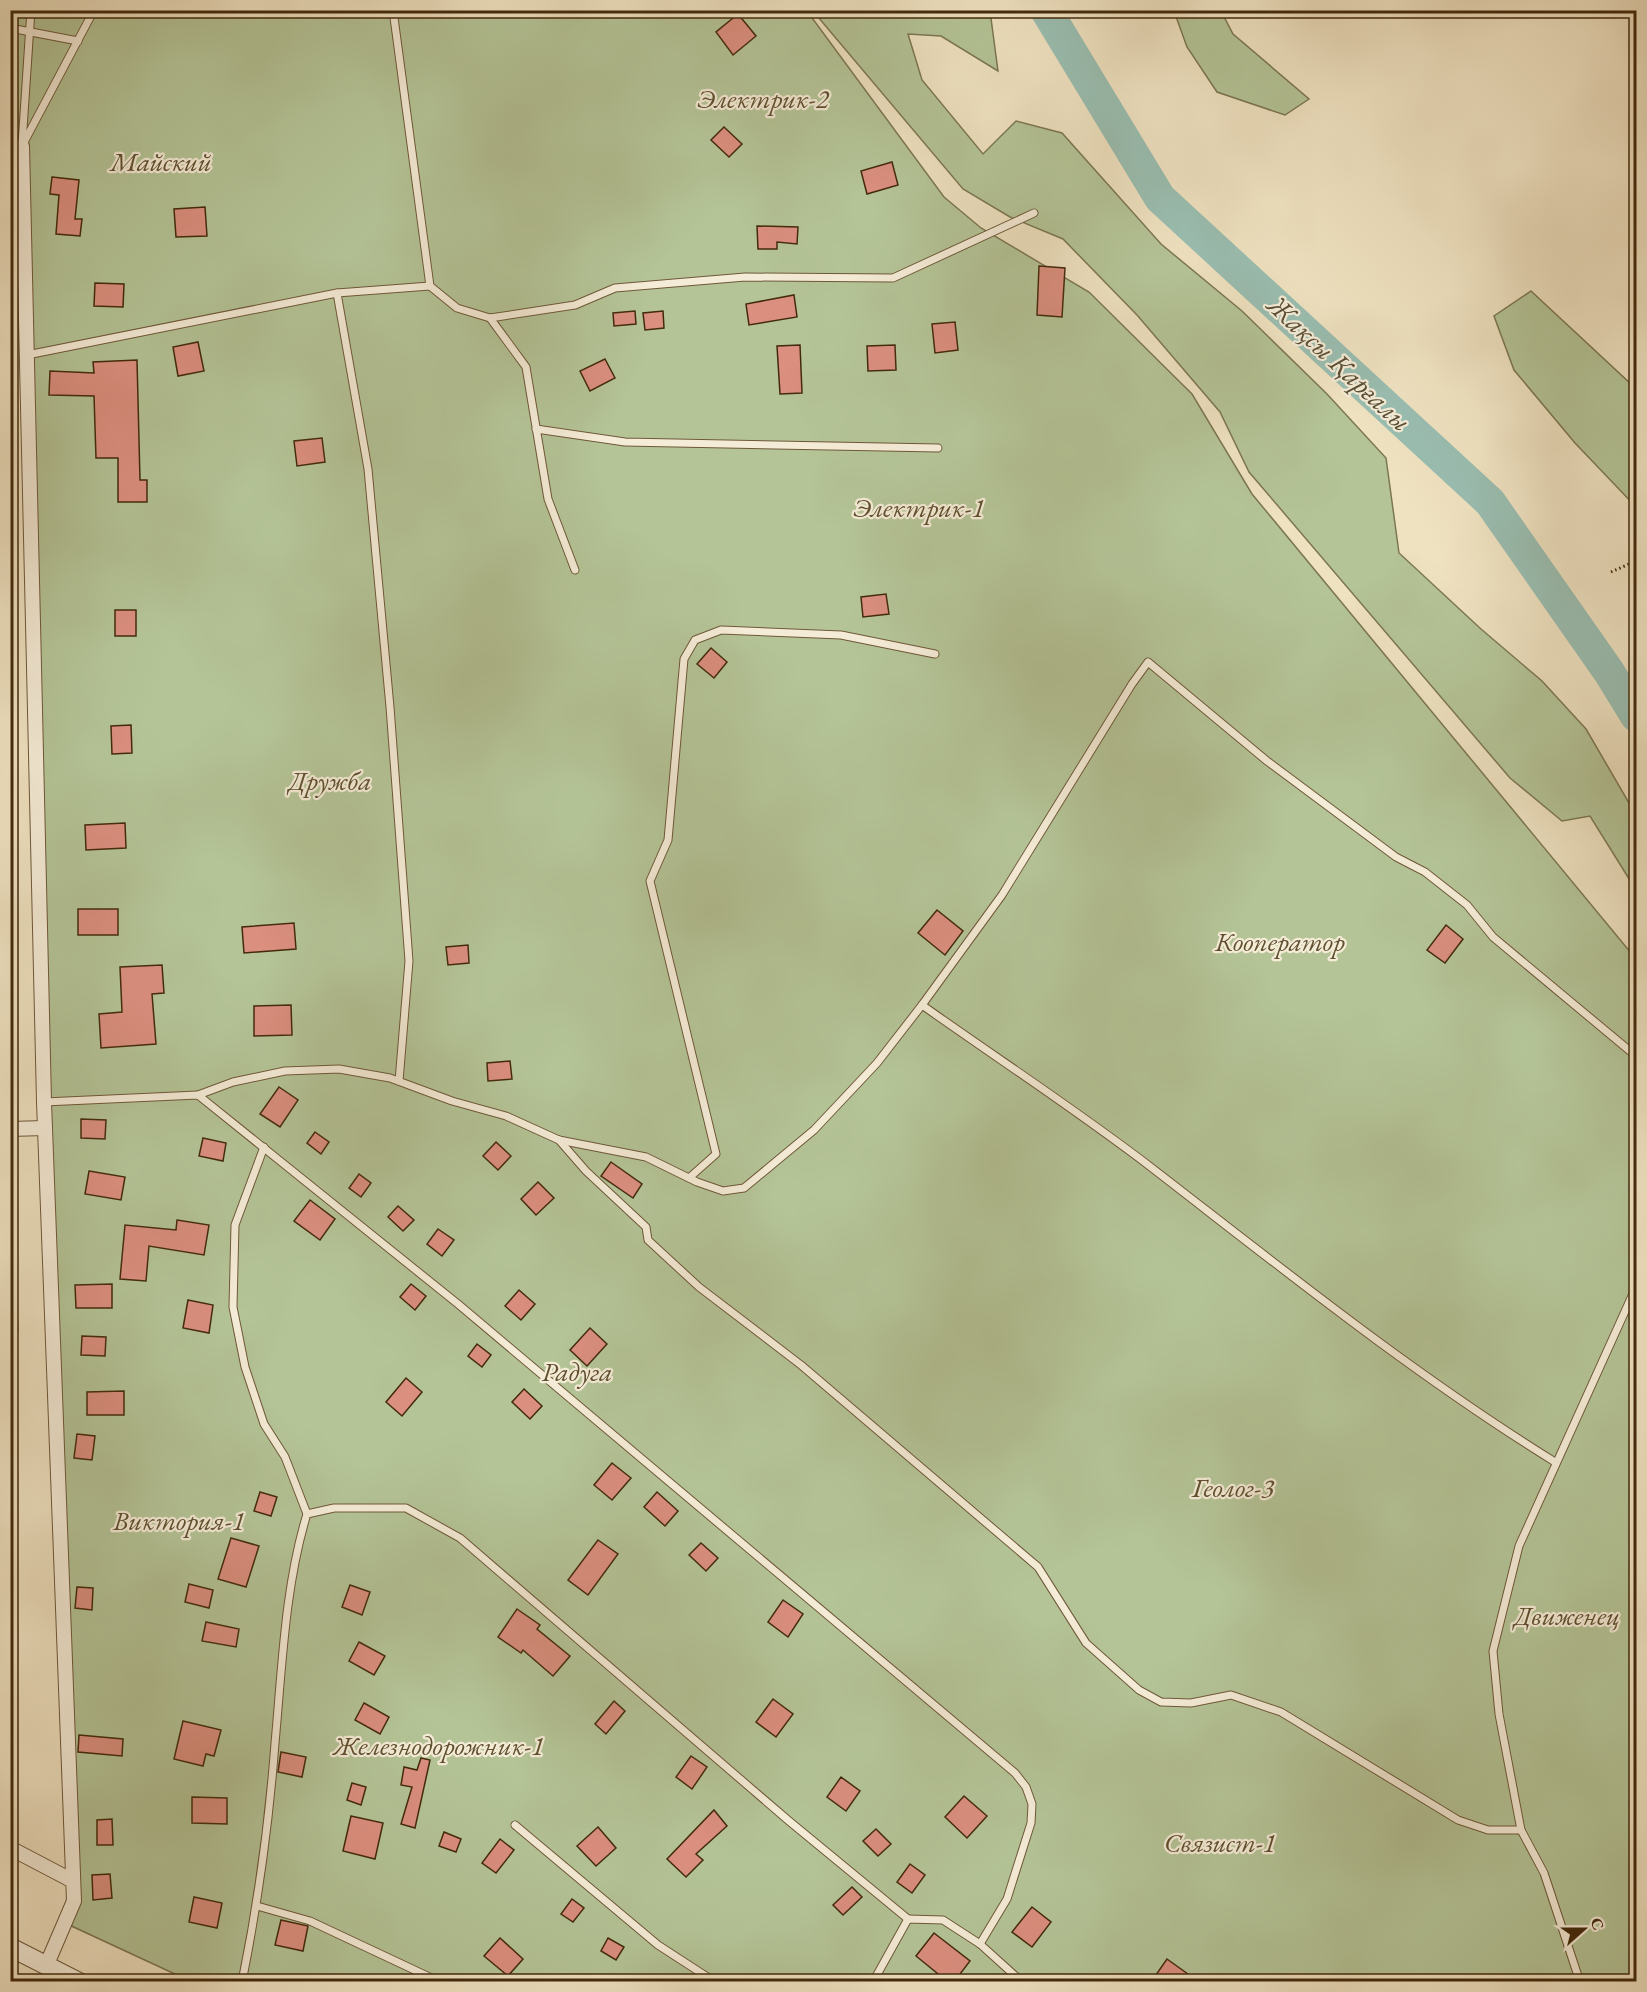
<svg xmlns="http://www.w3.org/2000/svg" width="1647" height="1992" font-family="'EB Garamond',serif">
	<rect width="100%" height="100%" fill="#efe2c1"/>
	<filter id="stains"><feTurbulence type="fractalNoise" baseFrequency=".00333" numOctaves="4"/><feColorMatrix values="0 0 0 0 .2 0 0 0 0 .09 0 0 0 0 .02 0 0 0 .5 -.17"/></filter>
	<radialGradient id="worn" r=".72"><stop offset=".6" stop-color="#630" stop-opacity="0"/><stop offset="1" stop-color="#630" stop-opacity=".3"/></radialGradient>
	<g fill="#b4c497" stroke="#7c7752" stroke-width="1.5">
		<path d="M10 11H807L944 197 981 228 1089 292 1192 394 1252 494 1636 959V1981L192 1982 65 1923 74 1901 44 1102 33 349 11 234Z"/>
		<path d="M813 11H990L998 71 941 36 908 34 922 80 983 154 1016 121 1062 133 1161 244 1242 311 1327 394 1386 458 1399 553 1481 629 1542 681 1586 729 1636 815V890L1590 816 1562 821 1510 778 1249 472 1220 412 1137 315 1063 239 1010 217 963 189Z"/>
		<path d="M1174 11H1221L1233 34 1309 99 1285 115 1217 92 1187 47Z"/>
		<path d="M1531 291 1631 384 1636 386V507L1575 443 1514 370 1494 316Z"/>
	</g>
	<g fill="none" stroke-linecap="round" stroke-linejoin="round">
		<path stroke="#9abeb1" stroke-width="32" d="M1046 10 1160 198 1490 502 1609 672 1636 716"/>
	</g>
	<g fill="#db8f7f" stroke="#432a0d" stroke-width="1.5">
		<path d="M738 14 756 36 733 55 716 32Z"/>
		<path d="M724 127 742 144 729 157 711 140Z"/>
		<path d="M892 162 898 185 867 194 861 171Z"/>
		<path d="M52 177 79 180 75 219H82L80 236 56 234 59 195 50 194Z"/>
		<path d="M205 207 207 236 176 237 174 209Z"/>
		<path d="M757 226 798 227 797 244 777 242V249H758Z"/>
		<path d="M1039 266 1065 268 1062 317 1037 315Z"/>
		<path d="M95 283 124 284 123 307 94 306Z"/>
		<path d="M794 295 797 317 749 325 746 304Z"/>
		<path d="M635 311 636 324 614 326 613 313Z"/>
		<path d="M663 311 664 328 645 330 643 313Z"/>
		<path d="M955 322 958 350 935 353 932 324Z"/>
		<path d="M198 342 204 371 178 376 173 347Z"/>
		<path d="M800 345 802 393 780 394 777 346Z"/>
		<path d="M895 345 896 370 868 371 867 346Z"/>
		<path d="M605 359 615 378 590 391 580 371Z"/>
		<path d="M137 360 140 480H147V502H118V458H96L94 396 49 395 50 371 94 373 93 362Z"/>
		<path d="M322 438 325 462 297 466 294 441Z"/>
		<path d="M886 594 889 614 863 617 861 597Z"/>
		<rect x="115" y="610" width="21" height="26"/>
		<path d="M711 648 727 662 714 678 697 664Z"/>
		<path d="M131 725 132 753 112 754 111 726Z"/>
		<path d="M125 823 126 848 86 850 85 825Z"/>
		<rect x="78" y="909" width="40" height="26"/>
		<path d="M937 910 963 931 945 955 918 933Z"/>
		<path d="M294 923 296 949 244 953 242 927Z"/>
		<path d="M1446 925 1463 939 1445 963 1427 950Z"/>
		<path d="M468 945 469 963 448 965 446 947Z"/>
		<path d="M162 965 164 993 152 994 156 1044 101 1048 99 1014 122 1012 120 967Z"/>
		<path d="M291 1005 292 1035 254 1036V1006Z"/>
		<path d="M510 1061 512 1079 488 1081 487 1063Z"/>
		<path d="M279 1087 298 1100 280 1127 260 1114Z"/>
		<path d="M81 1119 106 1120 105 1139 81 1138Z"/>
		<path d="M315 1132 329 1142 321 1154 307 1143Z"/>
		<path d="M203 1138 226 1143 223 1161 199 1156Z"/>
		<path d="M496 1142 511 1156 498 1170 483 1156Z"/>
		<path d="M611 1162 642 1184 633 1198 601 1176Z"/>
		<path d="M89 1171 125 1177 121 1200 85 1194Z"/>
		<path d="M359 1174 371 1183 361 1197 349 1188Z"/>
		<path d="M538 1182 554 1198 536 1215 521 1199Z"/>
		<path d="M310 1200 335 1219 320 1240 294 1221Z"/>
		<path d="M398 1206 414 1220 403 1231 388 1217Z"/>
		<path d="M177 1220 209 1225 204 1255 149 1246 146 1281 120 1279 125 1225 176 1230Z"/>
		<path d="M438 1229 454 1240 442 1256 427 1244Z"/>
		<path d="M112 1284V1308H76L75 1285Z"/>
		<path d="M411 1284 426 1296 415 1310 400 1297Z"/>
		<path d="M519 1290 535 1304 521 1320 505 1306Z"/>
		<path d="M188 1300 213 1305 209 1333 183 1328Z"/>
		<path d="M590 1328 607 1344 587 1366 570 1350Z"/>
		<path d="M82 1336 106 1337 105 1356 81 1355Z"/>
		<path d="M477 1344 491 1355 482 1367 468 1356Z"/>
		<path d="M406 1378 422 1392 402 1416 386 1402Z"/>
		<path d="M524 1389 542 1406 530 1419 512 1402Z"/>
		<path d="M124 1391V1415H87V1392Z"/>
		<path d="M77 1434 95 1436 92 1460 74 1458Z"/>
		<path d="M612 1463 631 1478 612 1500 594 1485Z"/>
		<path d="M260 1492 277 1497 271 1516 254 1511Z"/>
		<path d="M657 1492 678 1511 665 1526 644 1507Z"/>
		<path d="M231 1538 259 1546 246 1587 218 1579Z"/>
		<path d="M598 1540 618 1554 588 1595 568 1580Z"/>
		<path d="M701 1543 718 1558 706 1571 689 1555Z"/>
		<path d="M189 1584 213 1590 209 1608 185 1602Z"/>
		<path d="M350 1585 370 1592 362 1615 342 1607Z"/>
		<path d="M77 1587 93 1588 92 1610 75 1608Z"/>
		<path d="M783 1600 803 1614 788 1637 768 1622Z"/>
		<path d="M517 1609 540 1625 537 1629 570 1656 553 1676 523 1650 521 1653 498 1637Z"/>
		<path d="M206 1622 239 1629 236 1647 202 1641Z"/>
		<path d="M359 1642 385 1656 374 1675 349 1661Z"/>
		<path d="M773 1699 793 1714 776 1737 756 1722Z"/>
		<path d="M614 1701 625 1711 606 1734 595 1724Z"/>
		<path d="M364 1703 389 1717 380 1734 355 1720Z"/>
		<path d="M183 1721 221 1730 214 1756 206 1754 203 1766 174 1759Z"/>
		<path d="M79 1735 123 1739 122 1756 78 1752Z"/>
		<path d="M281 1752 306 1757 302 1777 278 1772Z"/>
		<path d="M691 1756 707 1767 692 1789 676 1777Z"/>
		<path d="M421 1758 430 1760 415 1828 401 1824 412 1787 401 1785 404 1767 417 1770Z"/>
		<path d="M841 1777 860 1791 846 1811 827 1797Z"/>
		<path d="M352 1783 366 1787 361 1805 347 1800Z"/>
		<path d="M964 1796 987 1816 967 1838 945 1817Z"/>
		<path d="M192 1797 227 1798V1824L192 1823Z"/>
		<path d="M714 1810 727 1826 696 1854 703 1860 686 1877 667 1859Z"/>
		<path d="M351 1816 383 1823 375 1859 343 1851Z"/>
		<path d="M112 1819 113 1845H97V1820Z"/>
		<path d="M598 1827 616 1848 596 1866 577 1846Z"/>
		<path d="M876 1829 891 1844 878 1856 863 1841Z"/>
		<path d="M444 1832 461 1839 456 1852 439 1846Z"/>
		<path d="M500 1839 514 1850 496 1873 482 1863Z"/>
		<path d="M910 1864 925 1875 912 1893 897 1882Z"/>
		<path d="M110 1874 112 1898 93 1900 92 1875Z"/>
		<path d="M852 1887 862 1897 843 1915 833 1905Z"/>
		<path d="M194 1897 222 1903 217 1928 189 1922Z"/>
		<path d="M572 1899 584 1908 573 1922 561 1914Z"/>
		<path d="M1032 1907 1051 1922 1032 1947 1012 1932Z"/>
		<path d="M281 1920 308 1926 303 1951 275 1945Z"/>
		<path d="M934 1933 970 1961 954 1982H948L916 1956Z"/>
		<path d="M500 1938 523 1959 508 1976 484 1956Z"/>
		<path d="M608 1938 624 1947 616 1960 601 1951Z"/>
		<path d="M1167 1959 1199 1982H1151Z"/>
	</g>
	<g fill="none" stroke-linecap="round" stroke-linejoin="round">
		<defs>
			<g id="service">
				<path d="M393 10 430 286"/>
				<path d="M10 28 78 41"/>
				<path d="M22 144 31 10"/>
				<path d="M22 146 94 10"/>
				<path d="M337 293 368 469 390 707 409 961 399 1081"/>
				<path d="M490 318 526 367 548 499 575 570"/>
				<path d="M27 355 337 293 430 286 457 308 490 318 575 305 615 288 745 277 893 278 1034 213"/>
				<path d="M536 429 625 442 938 448"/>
				<path d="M922 1005C998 1059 1078 1111 1152 1168 1284 1270 1413 1374 1555 1462"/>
				<path d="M198 1095 233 1082 285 1071 339 1069 390 1078 452 1101 506 1116 559 1140 646 1157 697 1182 723 1191 744 1188 814 1130 877 1063 922 1005 1002 895 1132 684 1148 662 1267 761 1396 857 1425 872 1467 905 1493 937 1636 1056"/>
				<path d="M44 1102 198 1095 458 1304 1015 1773 1026 1787 1032 1804 1031 1823 1007 1899 980 1944"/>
				<path d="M559 1140 586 1171 646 1227 648 1240 699 1287 801 1365 1038 1567 1086 1643 1139 1690 1161 1702 1191 1703 1231 1695 1281 1712 1458 1820 1488 1830H1521"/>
				<path d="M264 1147 235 1225 233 1307 245 1367 264 1424 285 1457 307 1514"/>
				<path d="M689 1178 716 1154 650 881 668 840 684 659 695 640 721 630 841 635 935 654"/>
				<path d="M10 1233 14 1330 10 1333"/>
				<path d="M515 1825 658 1945 715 1982"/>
				<path d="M257 1906 310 1921 440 1982"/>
				<path d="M242 1982C258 1903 269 1823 275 1743 282 1668 285 1585 307 1514L334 1508H406L460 1538 789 1821 908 1919"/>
				<path d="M873 1982 908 1919 943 1920 980 1944 1022 1982"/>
				<path d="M1580 1982 1544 1873 1521 1830 1499 1714 1493 1651 1519 1546 1636 1287"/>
			</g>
			<g id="minor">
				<path d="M22 146 44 1102 74 1901 47 1964"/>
				<path d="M10 1129 45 1128"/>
				<path d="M10 1848 73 1881"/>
			</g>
			<path id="tertiary" d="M10 1947 79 1982"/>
		</defs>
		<use href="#service" stroke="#6e583a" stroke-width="9"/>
		<use href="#minor" stroke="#6e583a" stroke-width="16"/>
		<use href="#tertiary" stroke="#6e583a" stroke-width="20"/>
		<path stroke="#432a0d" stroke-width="3" stroke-dasharray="1.5 3" stroke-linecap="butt" d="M1611 572 1636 561"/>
		<use href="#service" stroke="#f5ecd7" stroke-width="7"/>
		<use href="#minor" stroke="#f5ecd7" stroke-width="14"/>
		<use href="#tertiary" stroke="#f5ecd7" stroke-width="18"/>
	</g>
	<g text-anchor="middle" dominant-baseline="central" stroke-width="4.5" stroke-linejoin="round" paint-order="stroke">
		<g font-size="27" font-style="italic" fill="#5f5030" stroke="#f5ecd7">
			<text x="763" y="98">Электрик-2</text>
			<text x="161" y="161">Майский</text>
			<text x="919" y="507">Электрик-1</text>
			<text x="330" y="780">Дружба</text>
			<text x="1280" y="941">Кооператор</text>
			<text x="577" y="1371">Радуга</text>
			<text x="1233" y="1487">Геолог-3</text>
			<text x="179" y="1520">Виктория-1</text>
			<text x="1567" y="1615">Движенец</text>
			<text x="439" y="1745">Железнодорожник-1</text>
			<text x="1220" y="1842">Связист-1</text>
		</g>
		<g font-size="28" font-style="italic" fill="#594f36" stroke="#f5ecd7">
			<text transform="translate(1340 363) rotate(43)">Жақсы Қарғалы</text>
		</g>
	</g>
	<rect width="1647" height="1992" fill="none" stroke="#efe2c1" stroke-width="36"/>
	<rect x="12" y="12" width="1623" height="1968" fill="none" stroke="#432a0d" stroke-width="3"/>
	<rect x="18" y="18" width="1611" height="1956" fill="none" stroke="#432a0d" stroke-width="1.5"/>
	<g transform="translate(1584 1929) rotate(69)" stroke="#f5ecd7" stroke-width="4.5" paint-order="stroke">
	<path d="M0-4.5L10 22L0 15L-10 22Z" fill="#432a0d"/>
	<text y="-9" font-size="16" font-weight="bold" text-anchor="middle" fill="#432a0d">С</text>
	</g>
	<rect width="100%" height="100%" filter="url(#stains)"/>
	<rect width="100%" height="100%" fill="url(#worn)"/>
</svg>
